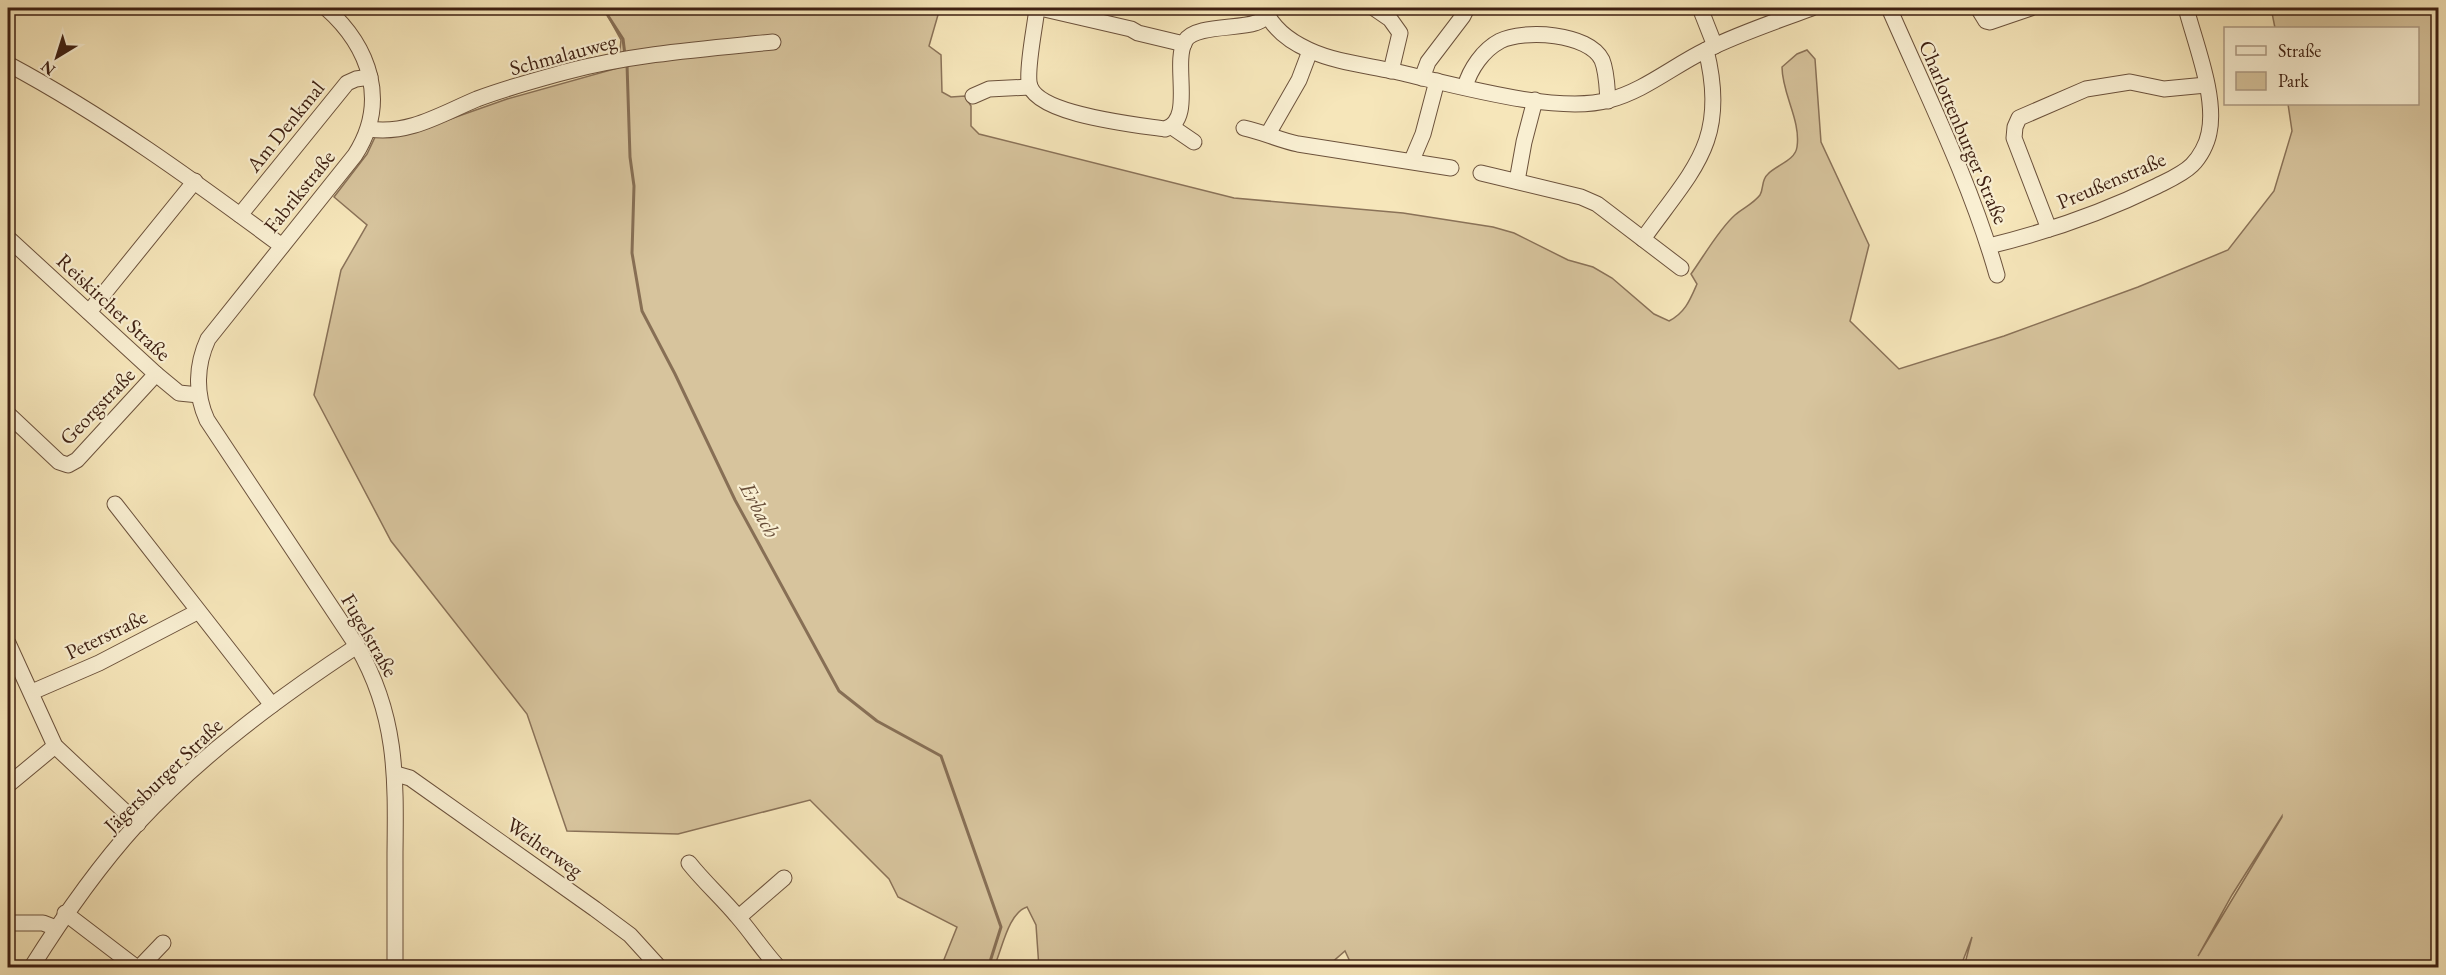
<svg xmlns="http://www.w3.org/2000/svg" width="2446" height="975" font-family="'EB Garamond',serif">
	<rect width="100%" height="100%" fill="#f6e6ba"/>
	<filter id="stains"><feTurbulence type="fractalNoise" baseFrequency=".00333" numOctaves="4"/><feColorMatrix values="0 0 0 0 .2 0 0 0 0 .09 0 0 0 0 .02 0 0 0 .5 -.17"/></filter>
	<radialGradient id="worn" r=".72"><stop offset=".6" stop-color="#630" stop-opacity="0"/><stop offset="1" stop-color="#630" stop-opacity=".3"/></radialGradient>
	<path fill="#d7c49d" stroke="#8a7258" stroke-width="1.5" fill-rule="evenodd" d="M600 8H940L929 46 941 55 942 92 951 97 965 96 971 106V126L979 134 1234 198 1403 213 1493 227 1514 233 1568 260 1593 267 1612 278 1654 314 1669 321C1685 313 1690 300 1697 284L1691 274C1704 256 1719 229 1735 215 1743 208 1753 204 1760 195 1764 188 1761 180 1768 174 1776 165 1795 161 1797 147 1801 120 1782 94 1782 67L1797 54 1807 50 1815 59 1821 142 1869 245 1850 321 1899 369 2004 336 2138 287 2228 250 2274 191 2292 131 2288 104H2418V28H2275L2271 8H2438V967H1964L1972 937 1962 963 1956 968H1353L1345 951 1329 965 1330 967 1039 968 1036 925 1027 907C1008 913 1002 950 994 967H941L957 927 898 897 889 879 810 800 678 834 567 831 527 714 391 541 314 395 341 270 367 225 334 197 367 154 377 133 422 129 507 99 618 68 621 40 606 13ZM2282 816V817L2198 956 2232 895Z"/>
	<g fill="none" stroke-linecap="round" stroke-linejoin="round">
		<g stroke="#876f55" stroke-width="3">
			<path d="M603 8 623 39 625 55"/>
			<path d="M627 64 630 157 634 186 632 253 642 311 675 374 735 500 839 691 877 721 941 756 1001 927 988 968"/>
		</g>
		<defs>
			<g id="minor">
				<path d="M326 8C370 47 389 102 355 155L208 339C196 365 195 394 207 420L357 646C397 715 396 776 395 853 395 891 395 929 395 968"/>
				<path d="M1037 8C1035 27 1027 64 1029 82 1032 115 1139 125 1165 129 1195 120 1172 65 1185 41 1194 25 1238 29 1255 23 1259 22 1263 19 1267 17"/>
				<path d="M1040 8 1131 29 1138 33 1184 44"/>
				<path d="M1264 8C1272 28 1289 41 1309 50 1335 62 1365 65 1393 71 1448 83 1556 115 1609 100 1644 91 1673 66 1706 50 1740 33 1777 21 1812 8"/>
				<path d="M1374 8 1390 19 1400 33 1391 71"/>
				<path d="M1700 8 1715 46"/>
				<path d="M1889 8C1927 95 1971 183 1997 275"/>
				<path d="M1978 8 1986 21 1990 22 2031 8"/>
				<path d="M8 64C105 116 193 180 282 246"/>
				<path d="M1422 78 1428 62 1463 16 1467 8"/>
				<path d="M1465 87C1470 69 1483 50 1500 41 1524 29 1589 33 1602 60 1607 72 1607 88 1608 101"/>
				<path d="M973 96 989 89 1030 87"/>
				<path d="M1172 127 1194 142"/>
				<path d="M1244 128C1263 132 1279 140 1298 144L1451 168"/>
				<path d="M369 129C409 135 441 114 477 99 506 88 536 80 565 72 633 54 703 49 773 42"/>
				<path d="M1268 134 1299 80 1310 51"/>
				<path d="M1412 160 1423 134 1437 81"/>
				<path d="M1481 173 1581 197 1597 204 1681 268"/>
				<path d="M1517 181 1524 142 1535 100"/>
				<path d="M240 215 347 83 356 79 370 77"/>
				<path d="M2049 229 2014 138 2015 127 2019 118 2086 89 2130 82 2164 89 2206 85"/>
				<path d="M8 238 156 374 179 393 199 395"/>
				<path d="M1643 239C1693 169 1729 141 1706 50"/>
				<path d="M1989 246C2047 232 2104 212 2157 186 2169 180 2183 174 2192 165 2200 157 2207 144 2209 133 2217 97 2195 43 2186 8"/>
				<path d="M89 312 195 181"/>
				<path d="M8 414 59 462 68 465 77 460 156 374"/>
				<path d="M115 504 272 705"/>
				<path d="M8 643 55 746 138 824"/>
				<path d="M32 692 99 663 197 612"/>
				<path d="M396 774 410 778 595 909 630 935 660 968"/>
				<path d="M8 785 55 746"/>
				<path d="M689 863C704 882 722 898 737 916 752 933 763 951 779 968"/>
				<path d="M65 913 137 968"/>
				<path d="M739 917 784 878"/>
				<path d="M8 923H43L56 928"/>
				<path d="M31 968C63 917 96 869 137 824 201 755 278 698 357 646"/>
				<path d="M139 968 163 943"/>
			</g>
		</defs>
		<use href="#minor" stroke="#6c523c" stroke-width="17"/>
		<use href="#minor" stroke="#f9efd2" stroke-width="15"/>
	</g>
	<g text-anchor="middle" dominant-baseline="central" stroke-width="4.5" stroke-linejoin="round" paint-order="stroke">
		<g font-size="21" fill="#3e2012" stroke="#f9efd2">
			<text transform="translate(563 54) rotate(-15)">Schmalauweg</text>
			<text transform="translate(285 126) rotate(-51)">Am Denkmal</text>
			<text transform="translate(1964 132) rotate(67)">Charlottenburger Straße</text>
			<text transform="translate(2111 180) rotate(-23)">Preußenstraße</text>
			<text transform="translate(299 191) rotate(-51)">Fabrikstraße</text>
			<text transform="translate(114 307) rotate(43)">Reiskircher Straße</text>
			<text transform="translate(97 406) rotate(-46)">Georgstraße</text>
			<text transform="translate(106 634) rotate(-26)">Peterstraße</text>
			<text transform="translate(370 635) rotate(60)">Fugelstraße</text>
			<text transform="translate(163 775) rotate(-44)">Jägersburger Straße</text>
			<text transform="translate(545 847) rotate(35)">Weiherweg</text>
		</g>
		<g font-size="22" font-style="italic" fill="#684e39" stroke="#f9efd2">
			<text transform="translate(760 510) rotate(62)">Erbach</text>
		</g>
	</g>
	<rect width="2446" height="975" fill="none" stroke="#f6e6ba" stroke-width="30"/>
	<rect x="9" y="9" width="2428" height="957" fill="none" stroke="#3e2012" stroke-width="3"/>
	<rect x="15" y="15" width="2416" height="945" fill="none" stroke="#3e2012" stroke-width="1.5"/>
	<rect x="2224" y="27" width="195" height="78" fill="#f9efd2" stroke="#ae9c85" stroke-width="1.5"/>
	<rect x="2236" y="46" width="30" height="9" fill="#f9efd2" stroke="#ae9c85" stroke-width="1.5"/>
	<text x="2278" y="57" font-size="18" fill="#3e2012">Straße</text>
	<rect x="2236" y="72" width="30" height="18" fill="#d7c49d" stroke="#ae9c85" stroke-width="1.5"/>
	<text x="2278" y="87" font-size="18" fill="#3e2012">Park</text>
	<g transform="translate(57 57) rotate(218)" stroke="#f9efd2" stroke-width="4.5" paint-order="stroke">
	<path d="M0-4.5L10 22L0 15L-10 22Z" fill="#3e2012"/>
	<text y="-9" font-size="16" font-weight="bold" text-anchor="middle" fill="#3e2012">N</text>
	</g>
	<rect width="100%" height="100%" filter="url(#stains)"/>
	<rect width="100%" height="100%" fill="url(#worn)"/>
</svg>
